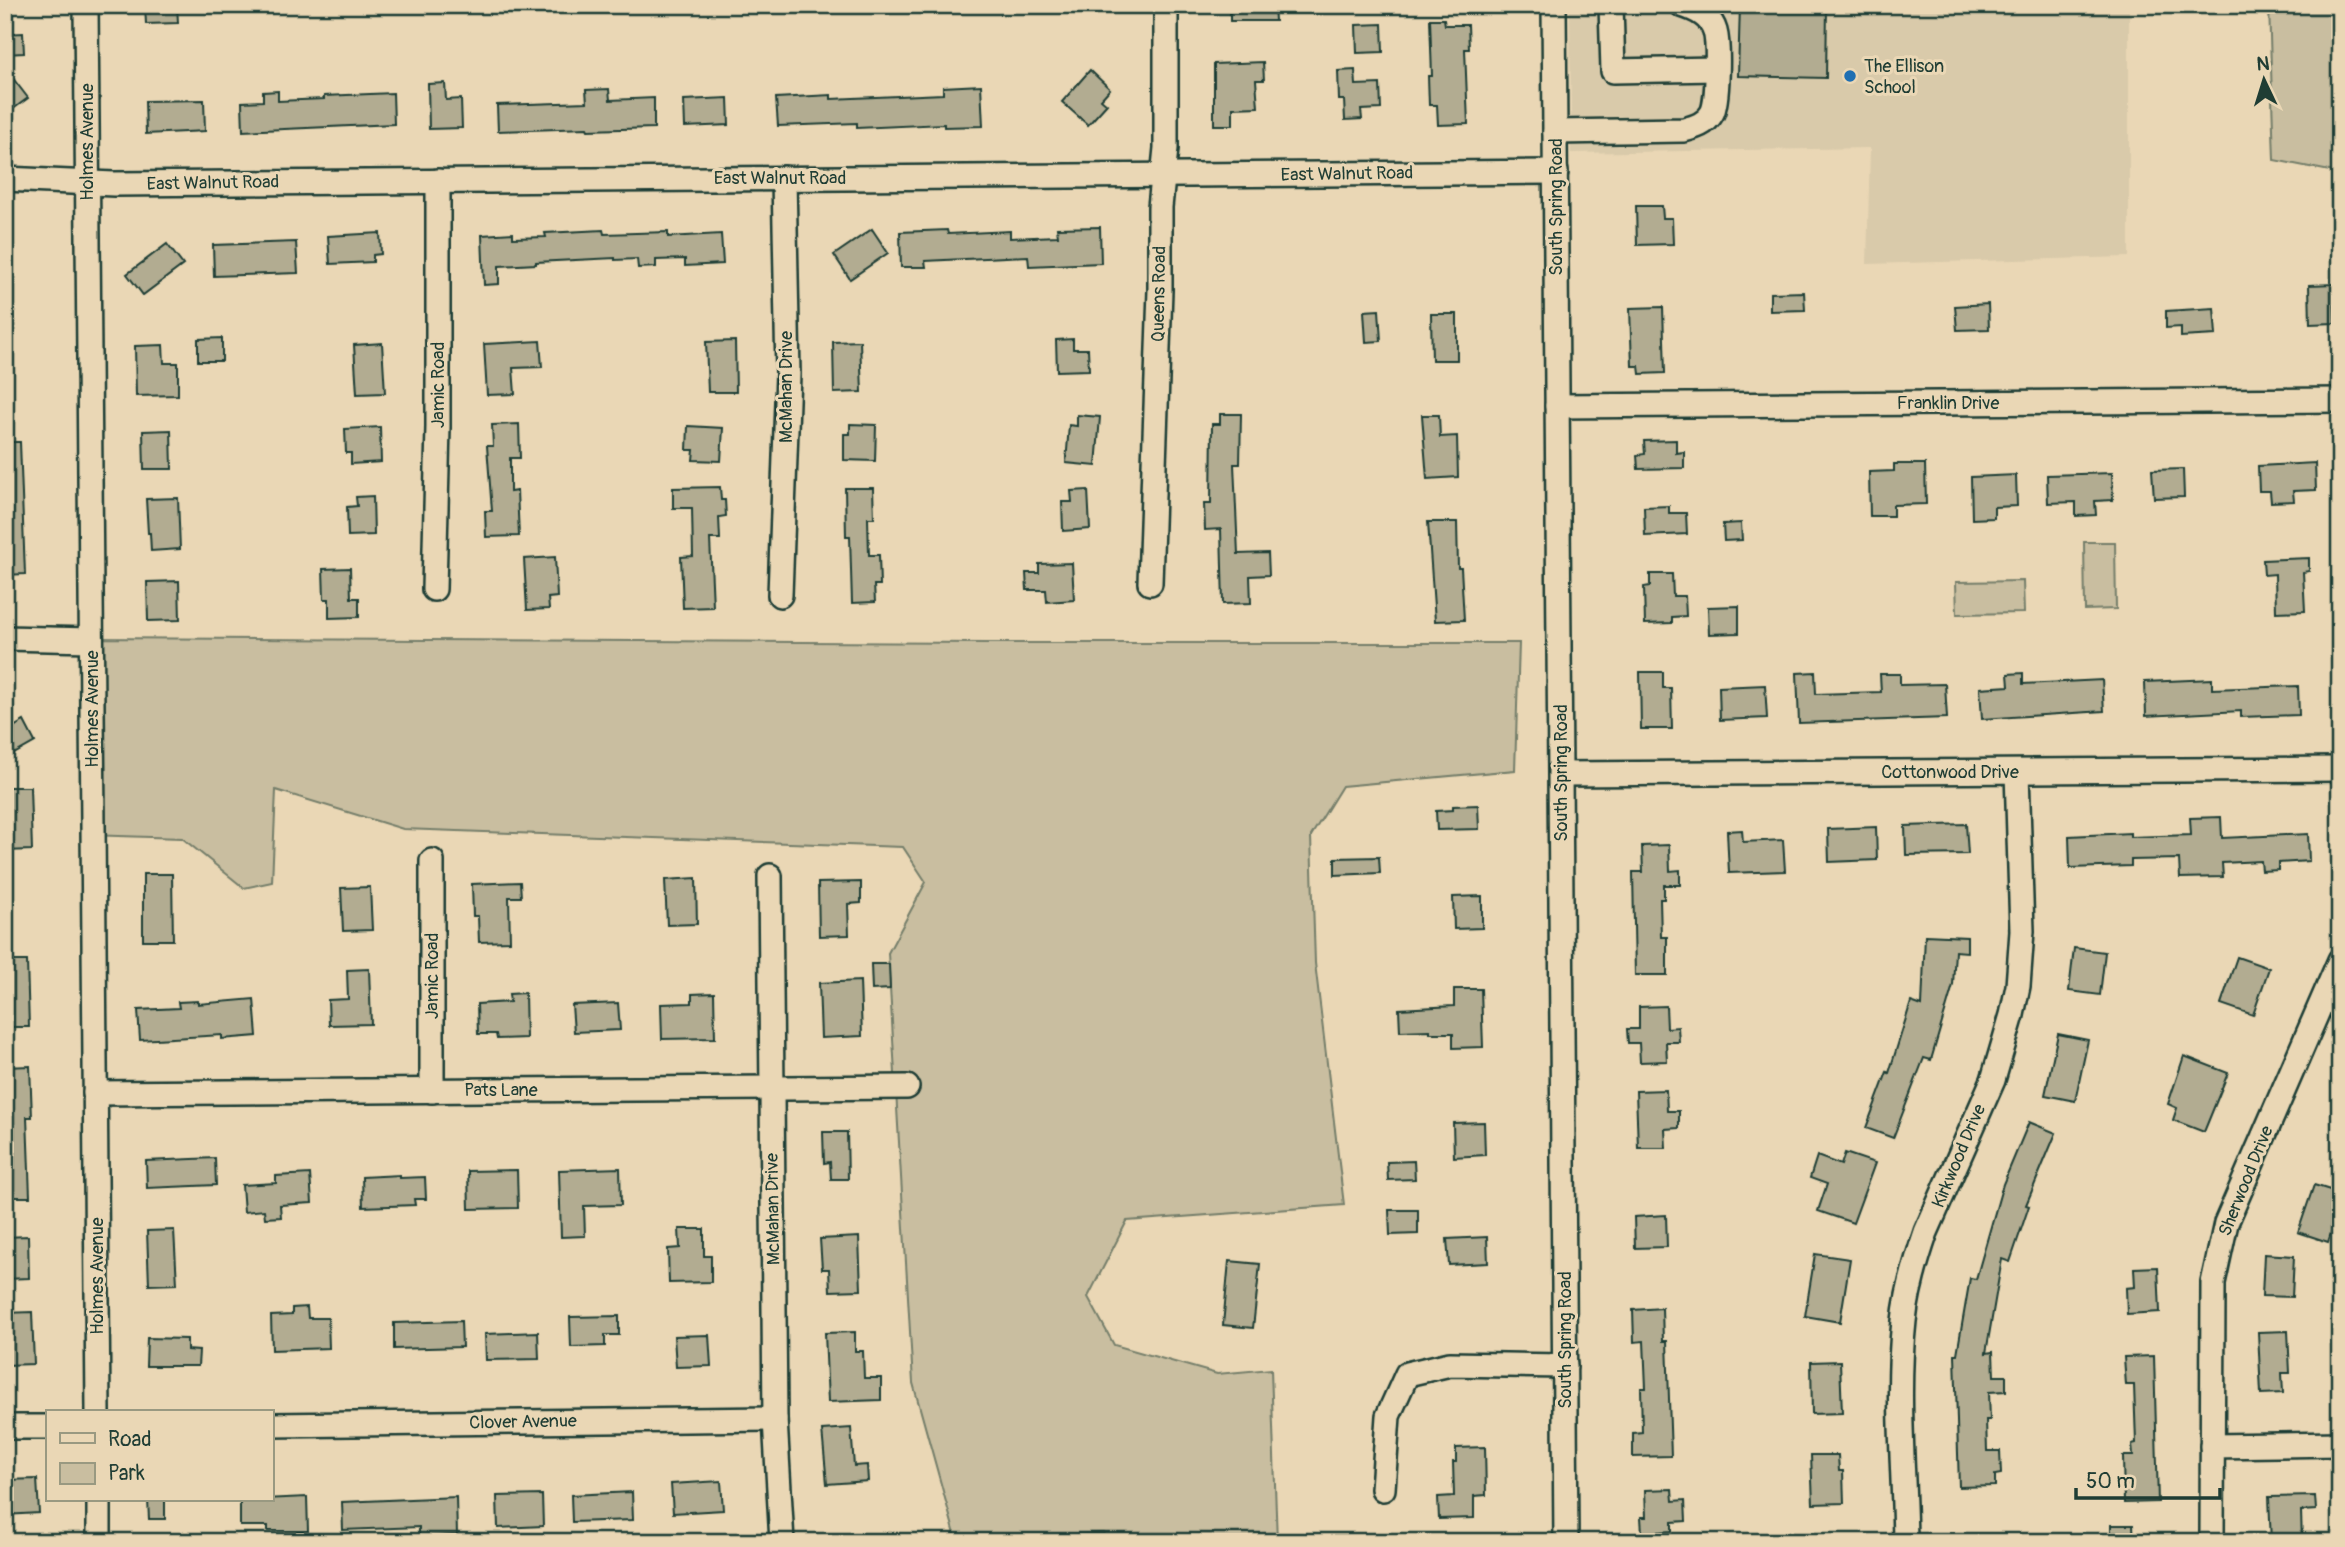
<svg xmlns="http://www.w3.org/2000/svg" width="2345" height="1547" font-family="Pangolin,sans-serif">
	<rect width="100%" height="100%" fill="#ead7b5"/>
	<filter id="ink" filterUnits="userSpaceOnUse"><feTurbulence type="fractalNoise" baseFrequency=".0143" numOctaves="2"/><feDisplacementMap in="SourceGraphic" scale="14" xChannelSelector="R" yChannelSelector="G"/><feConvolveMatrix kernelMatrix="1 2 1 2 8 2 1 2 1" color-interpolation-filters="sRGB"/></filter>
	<g filter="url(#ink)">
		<path fill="#d9caaa" d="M1570 5H2129V257L1867 264 1870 148 1571 153Z"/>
		<g fill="#c9bea0" stroke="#747e6a" stroke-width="2">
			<path d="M2269 5H2340V173L2274 160Z"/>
			<path d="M2084 542H2115L2116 609 2085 610Z"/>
			<path d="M2023 581 2024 613 1957 614 1956 582Z"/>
			<path d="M87 638 986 643H1519L1515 770 1342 786 1311 836 1315 963 1344 1205 1127 1221 1088 1297 1114 1345 1217 1374 1271 1369 1277 1542H1108L1103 1533 956 1538 913 1383 888 953 926 882 903 847 403 829 276 790 272 882 244 888 182 838 87 835Z"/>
		</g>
		<g fill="#b2ac91" stroke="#1f3d34" stroke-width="2">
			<path d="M145 5H177L178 23 146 24Z"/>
			<path d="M1230 5H1274L1275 21H1230Z"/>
			<path d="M1740 5H1827L1826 78 1738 76Z"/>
			<path d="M1430 19H1444L1445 25H1468L1469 49H1465L1468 124 1438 125 1437 105H1429L1428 76H1432Z"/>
			<path d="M1382 24 1383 52 1357 53 1356 25Z"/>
			<path d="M23 33 24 53 5 54V34Z"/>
			<path d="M1263 62 1264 80H1256L1258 107 1233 108V125H1214V64Z"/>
			<path d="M5 68 28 98 5 115Z"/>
			<path d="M1090 70 1110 89 1101 99 1107 104 1088 125 1062 102Z"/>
			<path d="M1355 70 1356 85 1380 84 1381 109 1361 110 1362 119 1345 120 1344 100H1339L1338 71Z"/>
			<path d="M445 83 446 100 461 99 462 128 429 129 428 84Z"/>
			<path d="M981 85 983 126 944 127V124L857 128V123L778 126 776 98 831 95V99L943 94V87Z"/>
			<path d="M609 89 610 100 654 98V128L588 130 587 128 498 131 497 105 587 102 586 90Z"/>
			<path d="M278 91V101L324 99V96L393 93 394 124 243 131 242 102 263 101V92Z"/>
			<path d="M728 98 729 125 685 127 684 100Z"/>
			<path d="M204 100 205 131 146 134 145 101Z"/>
			<path d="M1636 206H1662L1663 218H1672L1673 244 1637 245Z"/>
			<path d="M1100 227 1101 263 1029 266 1028 256 925 261 926 267H901L900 232 947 230 948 234 1010 231V238L1058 236 1057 228Z"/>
			<path d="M872 229 888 253 850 279 834 255Z"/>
			<path d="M603 230 604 234 668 232V237L721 234 723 264 685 266V259L656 260V267L638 268 637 259 615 260V258L536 262V264L499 266V284L484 285 482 235 513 233V238L546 237 545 233Z"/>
			<path d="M380 233 381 254 373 255V262L330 264 328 236Z"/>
			<path d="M296 242 298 273 214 276 213 245Z"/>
			<path d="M167 244 183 265 143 295 127 274Z"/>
			<path d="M2334 284 2335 323 2310 324 2309 285Z"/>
			<path d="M1804 292 1805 310 1770 311V293Z"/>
			<path d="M1988 304 1989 329 1957 330 1955 306Z"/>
			<path d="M1663 307 1665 373 1640 374 1639 366H1632L1630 308Z"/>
			<path d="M2214 308 2216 335 2181 337V327L2166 328V311Z"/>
			<path d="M1379 310 1381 341 1366 342 1364 311Z"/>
			<path d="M1431 314H1457V360H1432Z"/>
			<path d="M222 338V361H198V339Z"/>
			<path d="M1073 339V349H1088L1089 370 1057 371 1056 340Z"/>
			<path d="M540 341 542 367 513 368 515 394 487 395 484 344Z"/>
			<path d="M735 341 736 392H708L706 342Z"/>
			<path d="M860 341 862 392 834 393 833 342Z"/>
			<path d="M382 343 385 393 357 394 354 345Z"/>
			<path d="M163 345 164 363H178V395L136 396 135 346Z"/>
			<path d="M1220 414H1241L1240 464H1234L1238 554 1268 553 1269 575 1250 576 1251 603 1223 604 1221 529 1205 530 1204 504H1211L1212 424H1220Z"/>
			<path d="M1077 415 1100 417 1096 466 1066 463 1069 425 1077 426Z"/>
			<path d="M1422 415H1439L1440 437 1457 436 1458 477 1427 479Z"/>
			<path d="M519 424 520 458H510V492L517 491 519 536 486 537 485 511H492L487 446H493L492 425Z"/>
			<path d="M850 424 876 425 875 461 844 460V434H850Z"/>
			<path d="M688 426 723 428 721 461 693 460 694 450H687Z"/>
			<path d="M380 427 381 462 351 464V453H346L345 429Z"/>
			<path d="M171 430 172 469H144L143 431Z"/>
			<path d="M1676 440V453L1684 452V468L1638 469 1637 455 1645 454 1644 441Z"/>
			<path d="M5 442H20L25 574 5 575Z"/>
			<path d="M2315 463 2316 490 2293 491 2294 501 2271 502 2270 491H2259L2258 466Z"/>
			<path d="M1894 464H1925L1926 504 1893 505V516H1870L1869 472 1894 471Z"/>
			<path d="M2183 469 2184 497 2154 498 2152 470Z"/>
			<path d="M2112 473 2113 500 2095 501 2096 515 2076 516V502L2048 503 2047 475Z"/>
			<path d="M2016 475 2017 506 1994 507V518L1972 519 1971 477Z"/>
			<path d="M720 487 721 500H725L726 516 719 517 720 539H710L713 607 683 608 681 557 693 556 692 508H673V488Z"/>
			<path d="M845 488H873L874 518H868L869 555H879L880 585H874L875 602 852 603 850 536H846Z"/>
			<path d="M1088 490 1090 529 1063 531 1062 502H1072L1071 491Z"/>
			<path d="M373 496 374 535 348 536 347 507 357 506 356 497Z"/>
			<path d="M178 498 180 549 151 551 150 533H148L146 499Z"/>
			<path d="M1669 506V513H1686L1687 534 1645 536 1644 507Z"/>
			<path d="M1428 522H1457L1458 568H1461L1464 620 1435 621Z"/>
			<path d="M1741 523 1742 540 1724 541 1723 524Z"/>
			<path d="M555 557 557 597 548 598 549 609 527 610 524 559Z"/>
			<path d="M2309 558V571L2303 572 2305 611 2276 612 2275 574 2264 575 2263 560Z"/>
			<path d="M1072 563 1074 600 1047 602 1046 590H1027L1026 573H1039V564Z"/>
			<path d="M350 568 351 598H359V617L329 618V599H324L323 569Z"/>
			<path d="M1650 574H1672L1673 596H1685L1686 616 1672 617V623L1645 624 1644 587 1650 586Z"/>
			<path d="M179 581 180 620 148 621 147 582Z"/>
			<path d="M1739 606V633L1709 634 1708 607Z"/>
			<path d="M1640 672H1663V688H1671L1672 729H1641Z"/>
			<path d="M1815 672 1816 694 1881 692 1880 674H1900V685L1945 684 1947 718 1799 723 1797 673Z"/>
			<path d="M2023 673V684L2102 680 2104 711 1982 719 1980 688 2009 686 2008 674Z"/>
			<path d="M2212 679V689L2298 686 2299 715 2241 717V711L2146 716 2145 682Z"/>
			<path d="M1765 685 1767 718 1720 720 1719 687Z"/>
			<path d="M24 721 35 742 5 759V732Z"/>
			<path d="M5 787H30L32 850 5 851Z"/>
			<path d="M1478 805 1479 829 1437 830 1436 811 1453 810V806Z"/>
			<path d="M2221 817 2222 838 2308 834 2309 861 2278 863V870L2262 871 2261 861 2222 863 2223 877 2180 878 2179 859 2131 860V866L2070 868 2069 836 2130 833V837L2191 835 2190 818Z"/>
			<path d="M1966 824 1968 854 1906 855 1905 826Z"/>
			<path d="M1876 827 1877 860 1829 862 1828 829Z"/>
			<path d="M1742 830 1743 842 1783 840 1785 871 1729 873 1727 831Z"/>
			<path d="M1669 845 1670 871 1680 870V885H1664V899H1660L1661 937H1667V975H1635L1633 872H1643L1642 846Z"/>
			<path d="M1379 857 1380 873 1335 875V858Z"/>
			<path d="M143 874H172L173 940H143Z"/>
			<path d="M696 878 697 924 667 925 665 880Z"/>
			<path d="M520 882 521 897H509L510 941 479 942 478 916H473L472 884Z"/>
			<path d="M861 882V903L848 904 849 935 819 936 818 883Z"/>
			<path d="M370 887 372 930 343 931 341 888Z"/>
			<path d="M1482 896V928L1454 929 1453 897Z"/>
			<path d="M1925 935 1967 937V952L1955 951 1953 985 1931 1060 1924 1058 1893 1138 1866 1128 1887 1072 1889 1073 1911 1002 1922 1006Z"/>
			<path d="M2074 948 2105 952 2100 995 2069 991Z"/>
			<path d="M2237 957 2269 968 2253 1015 2221 1004Z"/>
			<path d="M5 961H27L29 1027H5Z"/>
			<path d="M871 964H889L890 989 872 990Z"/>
			<path d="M369 969 371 1024 329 1025 328 1000 348 999 347 970Z"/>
			<path d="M860 981 862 1036 821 1038 819 983Z"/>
			<path d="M1454 989H1481L1483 1047 1453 1048V1033H1430V1030L1400 1031 1399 1009 1454 1006Z"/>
			<path d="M525 993 526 1038 497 1039 496 1034H478L477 1004 510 1002 509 994Z"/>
			<path d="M714 993 715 1038 662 1039 661 1004 692 1003V994Z"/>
			<path d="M254 999 257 1036 222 1039V1035L140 1040 138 1010 179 1008 178 1002 198 1001V1004Z"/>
			<path d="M618 1003 620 1030 574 1032 572 1005Z"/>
			<path d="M1666 1006 1667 1028 1678 1027 1679 1042H1666L1667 1061 1640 1062 1639 1043H1628L1627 1029H1639V1007Z"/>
			<path d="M2058 1034 2088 1040 2075 1101 2045 1095Z"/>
			<path d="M2184 1056 2228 1073 2204 1132 2173 1120 2177 1108 2168 1104Z"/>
			<path d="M30 1066 32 1117H27L30 1197H5V1067Z"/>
			<path d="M1666 1090 1667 1111H1679V1128L1665 1129 1666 1148H1638L1636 1091Z"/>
			<path d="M1484 1122 1485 1155 1454 1157 1453 1123Z"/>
			<path d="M2029 1122 2056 1133 2026 1205 2029 1206 2010 1262 2002 1259 1986 1353 1993 1352 1994 1376H2006V1391L1989 1392 1990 1420H1986L1987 1451H2000L2001 1474 1995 1475V1486L1959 1487 1955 1354H1957L1970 1278 1976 1279 2003 1184Z"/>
			<path d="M823 1132H847L848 1179H831L830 1162 824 1163Z"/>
			<path d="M1845 1153 1875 1163 1853 1223 1818 1211 1827 1184 1810 1178 1817 1156 1841 1165Z"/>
			<path d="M215 1158 216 1185 147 1188 146 1161Z"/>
			<path d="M1414 1161 1415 1179 1388 1180 1387 1162Z"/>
			<path d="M620 1168 621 1205 584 1206 585 1236 561 1237 559 1170Z"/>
			<path d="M517 1170 518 1208 469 1209 468 1171Z"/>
			<path d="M310 1174 312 1203 280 1205 281 1217 265 1218 264 1210 244 1212 242 1185 276 1183V1176Z"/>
			<path d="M400 1175V1178L425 1177 426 1199H414L415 1205 363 1207 362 1177Z"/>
			<path d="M2314 1185 2340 1193V1207L2328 1242 2298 1232Z"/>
			<path d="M1389 1210H1418V1234L1390 1235Z"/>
			<path d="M1666 1215 1667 1247 1635 1248 1634 1217Z"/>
			<path d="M679 1229H704V1256H711V1282L669 1283 668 1249 680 1248Z"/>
			<path d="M174 1230 177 1284 149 1285 147 1231Z"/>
			<path d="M28 1236 29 1278 5 1279V1237Z"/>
			<path d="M859 1237 861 1290 830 1291 829 1269H822L820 1239Z"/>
			<path d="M1487 1237 1488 1263 1449 1265 1447 1239Z"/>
			<path d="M1815 1254 1850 1259 1840 1322 1805 1316Z"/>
			<path d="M2264 1254 2294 1256 2292 1297 2262 1296Z"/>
			<path d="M1229 1261 1260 1264 1253 1328 1223 1325Z"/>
			<path d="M2158 1267 2160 1312 2127 1314 2126 1288 2135 1287 2134 1268Z"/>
			<path d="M307 1307 308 1318H328L329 1348 272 1350 271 1316 292 1315V1308Z"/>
			<path d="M1662 1308 1663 1341H1667L1671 1456 1633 1457V1433L1642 1432 1641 1388H1646L1644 1341 1634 1342 1633 1310Z"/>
			<path d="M32 1312 34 1364 5 1365V1313Z"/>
			<path d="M619 1316V1335H605V1346L571 1347 570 1317Z"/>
			<path d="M461 1321 462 1347 394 1349V1323Z"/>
			<path d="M2288 1331 2290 1373H2282L2283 1393 2261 1394 2258 1332Z"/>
			<path d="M538 1332 539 1359 486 1360 485 1334Z"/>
			<path d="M855 1332V1351H863L864 1378H881V1400L828 1402 825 1333Z"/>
			<path d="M709 1335 711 1366 676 1367 674 1336Z"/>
			<path d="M147 1338 187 1339V1350L199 1351 198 1366H146Z"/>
			<path d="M2154 1356 2158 1502 2124 1503 2123 1456H2133L2132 1444 2136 1443 2134 1385H2126L2124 1357Z"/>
			<path d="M1840 1361 1842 1413 1812 1414 1811 1362Z"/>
			<path d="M851 1428 854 1466 867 1465 868 1481 827 1484 822 1430Z"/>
			<path d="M1485 1447 1486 1495 1474 1496V1518L1439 1519 1438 1497 1454 1496 1453 1462H1456V1448Z"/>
			<path d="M1811 1455H1838L1839 1471H1843L1844 1503 1813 1504Z"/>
			<path d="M37 1479 39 1513 5 1515V1480Z"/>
			<path d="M721 1481 723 1510 673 1513 671 1484Z"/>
			<path d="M1672 1489 1673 1501 1685 1500 1686 1521 1672 1522V1531L1642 1533 1641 1517H1646L1645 1490Z"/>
			<path d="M632 1492 633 1520 572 1522 571 1495Z"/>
			<path d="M542 1495 543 1526 498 1528 497 1496Z"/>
			<path d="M2315 1496 2316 1510 2301 1511 2302 1542H2271L2269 1497Z"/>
			<path d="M307 1497 308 1531H268V1526H240V1500Z"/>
			<path d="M456 1497 457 1535 419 1537V1527L343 1530 342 1502Z"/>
			<path d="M148 1500H165V1519H149Z"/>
			<path d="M2111 1525H2133L2134 1542H2111Z"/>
		</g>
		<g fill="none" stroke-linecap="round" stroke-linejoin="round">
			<defs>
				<g id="minor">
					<path d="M86 5 98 1412"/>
					<path d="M1554 5 1566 1542"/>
					<path d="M1611 5 1613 71 1716 69"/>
					<path d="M1555 132 1684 130C1695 127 1706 124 1712 113 1718 102 1719 45 1715 31 1711 16 1695 9 1682 5"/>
					<path d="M5 179 114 184 1556 172"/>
					<path d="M1557 406 2340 400"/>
					<path d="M1150 583 1160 290V207L1166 148V5"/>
					<path d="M434 589 438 427V181"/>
					<path d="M780 595 788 374 784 178"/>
					<path d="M5 638 91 640"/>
					<path d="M1561 774 2340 769"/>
					<path d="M770 876 775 1419 782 1542"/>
					<path d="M432 1091V861"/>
					<path d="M95 1093 907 1087"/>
					<path d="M271 1425 775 1419"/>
					<path d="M5 1427H47"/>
					<path d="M2212 1446 2340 1444"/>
					<path d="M1383 1489 1388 1416 1407 1374 1450 1364 1565 1366"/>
					<path d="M99 1500V1542"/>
					<path d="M1905 1542C1904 1469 1896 1394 1904 1321 1907 1291 1916 1261 1926 1232L1993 1080 2012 1015 2018 986 2022 931 2017 772"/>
					<path d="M2212 1542 2213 1283 2226 1223 2340 960"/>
				</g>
			</defs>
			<use href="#minor" stroke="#1f3d34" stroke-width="28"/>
			<use href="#minor" stroke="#ead7b5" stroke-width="23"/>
		</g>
	</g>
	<circle fill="#1f6fb2" stroke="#ead7b5" stroke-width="2.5" cx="1850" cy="76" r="7"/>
	<g text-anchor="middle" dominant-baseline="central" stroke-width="6" stroke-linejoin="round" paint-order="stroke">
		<g font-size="18" fill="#1f3d34" stroke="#ead7b5" text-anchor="start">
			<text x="1864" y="66">The Ellison<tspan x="1864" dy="21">School</tspan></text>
		</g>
		<g font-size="18" fill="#1f3d34" stroke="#ead7b5">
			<text transform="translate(87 142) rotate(-90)">Holmes Avenue</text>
			<text transform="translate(1347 174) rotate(-1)">East Walnut Road</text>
			<text x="780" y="178">East Walnut Road</text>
			<text transform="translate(213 183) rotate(-1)">East Walnut Road</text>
			<text transform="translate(1556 207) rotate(-90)">South Spring Road</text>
			<text transform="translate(1159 294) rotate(-89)">Queens Road</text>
			<text transform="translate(438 385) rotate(-90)">Jamic Road</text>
			<text transform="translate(786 387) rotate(-90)">McMahan Drive</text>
			<text x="1948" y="403">Franklin Drive</text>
			<text transform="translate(92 709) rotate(-90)">Holmes Avenue</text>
			<text x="1950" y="772">Cottonwood Drive</text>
			<text transform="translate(1561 773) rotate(-90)">South Spring Road</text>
			<text transform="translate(432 976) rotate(-90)">Jamic Road</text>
			<text x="501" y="1090">Pats Lane</text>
			<text transform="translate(1959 1156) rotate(-67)">Kirkwood Drive</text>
			<text transform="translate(2246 1181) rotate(-68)">Sherwood Drive</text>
			<text transform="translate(773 1209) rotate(-91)">McMahan Drive</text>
			<text transform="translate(97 1276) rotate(-90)">Holmes Avenue</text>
			<text transform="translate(1565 1340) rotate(-90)">South Spring Road</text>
			<text transform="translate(523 1422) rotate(-1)">Clover Avenue</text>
		</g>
	</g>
	<rect width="2345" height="1547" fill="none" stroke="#ead7b5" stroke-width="28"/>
	<rect x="14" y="14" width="2317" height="1519" fill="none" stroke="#1f3d34" stroke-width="2.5" filter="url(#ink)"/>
	<rect x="46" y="1410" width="228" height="91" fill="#ead7b5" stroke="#999981" stroke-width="2"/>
	<rect x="60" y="1433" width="35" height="10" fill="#ead7b5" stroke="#999981" stroke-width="2"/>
	<text x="108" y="1446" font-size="21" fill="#1f3d34">Road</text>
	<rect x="60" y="1463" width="35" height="21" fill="#c9bea0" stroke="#999981" stroke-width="2"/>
	<text x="108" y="1480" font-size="21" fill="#1f3d34">Park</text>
	<g transform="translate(2264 80) rotate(356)" stroke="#ead7b5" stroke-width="5" paint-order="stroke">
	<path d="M0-5L12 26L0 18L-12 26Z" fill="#1f3d34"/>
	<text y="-10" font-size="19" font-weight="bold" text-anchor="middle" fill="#1f3d34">N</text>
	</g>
	<path d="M2076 1488v10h144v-10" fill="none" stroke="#1f3d34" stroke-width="3.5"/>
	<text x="2086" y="1488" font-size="21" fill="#1f3d34" stroke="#ead7b5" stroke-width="5" paint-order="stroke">50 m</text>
</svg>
